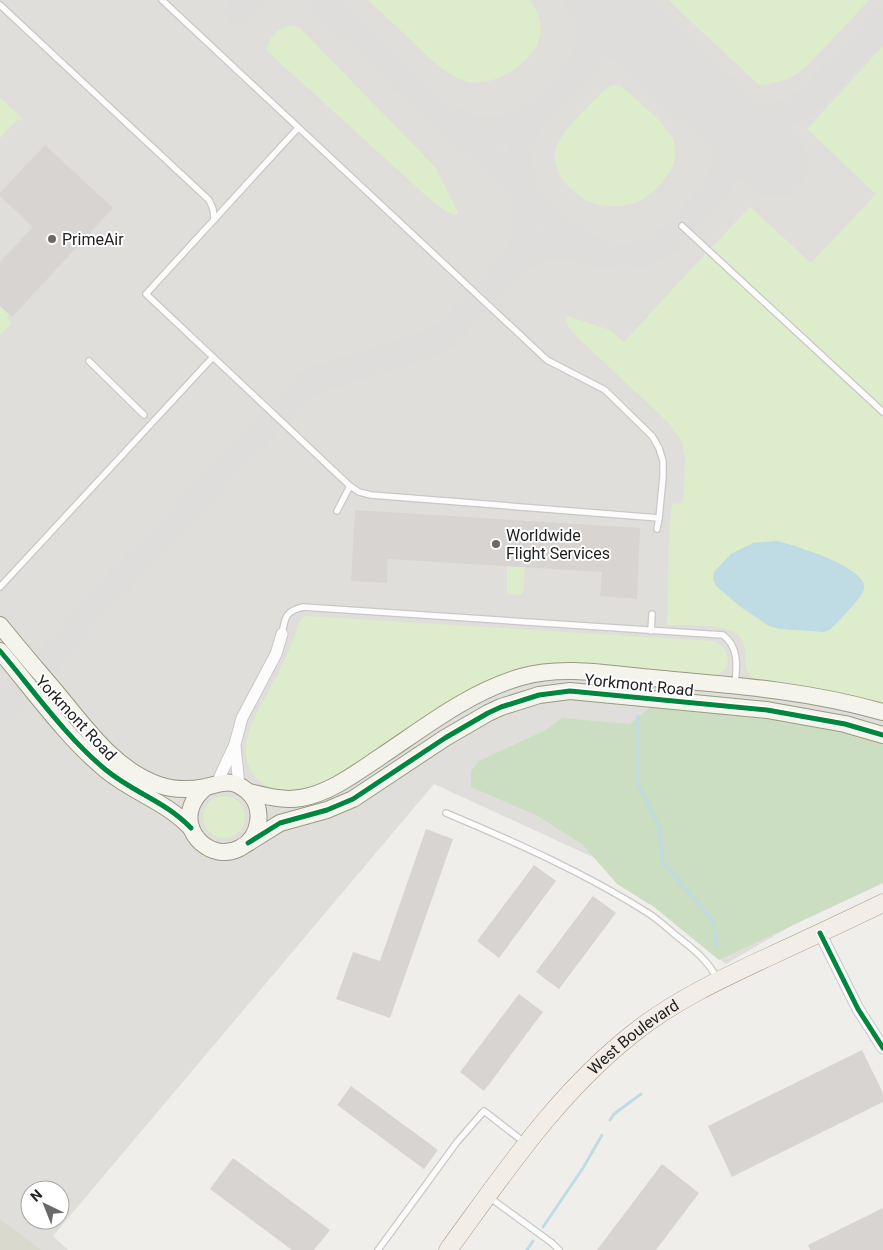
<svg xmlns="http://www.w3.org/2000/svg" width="883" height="1250" font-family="Roboto,sans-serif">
	<rect width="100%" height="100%" fill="#f0eeeb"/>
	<path fill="#e0deda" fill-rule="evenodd" d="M0 0H883V872L726 964 612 866 434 784 53 1236 68 1250H0ZM30 1190H60V1220H30Z"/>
	<path fill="#d9d9cd" d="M0 1219 41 1250H0Z"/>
	<g fill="#ddeccb" fill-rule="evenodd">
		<path d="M368 0H530C538 12 544 25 539 39 531 65 491 89 465 81 444 74 428 56 413 42 398 28 383 14 368 0Z"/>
		<path d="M668 0H869L808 65C793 79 779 83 759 85Z"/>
		<path d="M291 25 300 28 436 168 458 213 456 215 447 212 434 203 267 51C269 36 276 29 291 25Z"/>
		<path d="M883 46V407L711 248 750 207 811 263 876 194 807 129Z"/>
		<path d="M615 85 621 86C636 100 659 117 670 134 678 146 677 162 669 173 660 186 647 200 631 204 619 207 602 207 590 202 569 192 548 169 557 145 564 128 592 103 604 90L610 86Z"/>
		<path d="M0 98 23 119 20 121 18 119 0 138Z"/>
		<path d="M707 252 883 415V706L757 681C735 670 757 641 730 630 716 624 683 625 667 625L669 538 672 504 683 503 685 460 682 442 669 423 576 336 569 328 566 318 567 316 610 330 624 342ZM777 541C806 549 832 560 858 575L856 601 829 630 769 626 741 607 716 586 730 554 753 543Z"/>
		<path d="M0 306 10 315 7 318 12 323 0 335Z"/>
		<path d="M507 566 525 567 523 593 521 595 507 594Z"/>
		<path d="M305 616 713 641C733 648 733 674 711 676L518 673 323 782C303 788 273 796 257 779 228 747 263 704 278 674 286 657 294 639 300 621Z"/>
		<circle cx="224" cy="817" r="21"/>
	</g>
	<path fill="#cbdec1" d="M651 707 807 723 883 742V883L719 960 654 907 617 884 582 844 536 815 471 787V771L479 761 546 730 562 718 630 724Z"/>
	<path fill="#bfdbe3" d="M777 541C793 545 868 567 864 589 862 598 837 623 829 630L824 632 780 629 769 626 741 607 716 586 713 579 714 572 731 554 753 543Z"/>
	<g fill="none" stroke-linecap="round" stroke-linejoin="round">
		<g stroke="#bfdbe3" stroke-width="3">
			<path d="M638 716V784L659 826 663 863 711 918 714 923 716 947"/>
			<path d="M610 1120 614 1114 641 1094"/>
			<path d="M543 1227 583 1168 602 1135"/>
			<path d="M527 1250 533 1241"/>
		</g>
		<g stroke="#dedddc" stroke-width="28">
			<path d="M319 0 555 221C569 233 583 249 601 254 615 257 629 258 642 254 649 251 657 248 663 244 677 235 711 197 719 182 723 175 726 165 726 157 729 136 719 121 710 104"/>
			<path d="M239 12 250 0"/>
			<path d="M582 62C593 41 594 22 588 0"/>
			<path d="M710 104 739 115 757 118 784 116 805 104 883 21"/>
			<path d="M451 121C483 136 508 135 536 113"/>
			<path d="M514 261C519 252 523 245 525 236 532 203 513 170 522 138 523 133 527 128 529 123L643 0"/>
			<path d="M0 713 95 607 304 386 315 380 438 341 449 332 514 261C544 239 565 246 599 253"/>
		</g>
		<path stroke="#dedddc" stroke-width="70" d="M599 0 774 163"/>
	</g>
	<g fill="#d7d4d2">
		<path d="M45 145 113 208 12 317 0 306V262L33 227 0 196V193Z"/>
		<path d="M355 510 640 528 637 599 600 596 602 572 388 559 387 583 351 581Z"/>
		<path d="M426 829 453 839 390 1018 336 999 353 952 380 961Z"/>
		<path d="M534 865 556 881 499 958 477 941Z"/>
		<path d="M593 896 616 913 559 989 536 972Z"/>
		<path d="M519 994 543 1012 484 1091 460 1072Z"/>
		<path d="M862 1050 883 1093V1102L732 1177 708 1126Z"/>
		<path d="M351 1086 438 1150 424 1169 337 1105Z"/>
		<path d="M233 1158 330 1230 314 1250H292L210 1189Z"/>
		<path d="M662 1164 699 1193 656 1250H597Z"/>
		<path d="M883 1208V1250H810L808 1245Z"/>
	</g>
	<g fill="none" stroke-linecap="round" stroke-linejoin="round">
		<defs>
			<g id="lane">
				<path d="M162 0 547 360 605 390 652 436 659 448 663 461V477L659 518"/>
				<path d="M0 5 209 200 213 209 214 220"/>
				<path d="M298 128 146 294 350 486 359 492 371 495 659 518 657 529"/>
				<path d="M682 226 883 412"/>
				<path d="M89 361 144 415"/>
				<path d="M337 511 350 486"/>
				<path d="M0 587 213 357"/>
				<path d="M651 631 652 614"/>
				<path d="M282 634C285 618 285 611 303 607L723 635C739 647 737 666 735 684"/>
				<path d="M446 813C515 842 585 873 648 913 659 920 668 929 678 937 693 949 709 961 717 979"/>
				<path d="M489 1197 552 1243 559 1250"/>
				<path d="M378 1250 457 1142 484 1111 524 1142"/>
			</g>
			<g id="street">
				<path d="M235 746 239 786"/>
				<path d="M217 783 235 744 242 718 276 654 282 634"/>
				<path d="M820 933 858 1009 883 1048"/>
			</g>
			<g id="secondary">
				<path d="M0 625C20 650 41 674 61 698 89 732 116 770 159 785 174 790 190 790 205 787 222 784 231 777 247 791 266 807 260 838 240 848 212 863 180 833 192 805 195 797 200 792 206 787"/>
				<path d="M0 651C34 691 66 737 106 770 134 793 165 801 191 828"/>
				<path d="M249 792C266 796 283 801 301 798 330 793 356 773 380 757 425 727 469 692 521 677 563 665 609 674 652 678 732 685 805 690 883 712"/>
				<path d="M248 843 280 823 327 810 353 799 445 738 488 713 501 707 539 695 570 691 767 710 845 724 883 735"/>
			</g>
			<g id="primary">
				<path id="s1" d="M448 1250C505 1172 558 1092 635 1032 674 1001 721 979 766 958 805 940 844 922 883 903"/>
			</g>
		</defs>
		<use href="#lane" stroke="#c9c8c7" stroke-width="8"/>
		<use href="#street" stroke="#c9c8c7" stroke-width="13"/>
		<use href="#secondary" stroke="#999a82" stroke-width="18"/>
		<use href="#primary" stroke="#a79c86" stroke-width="19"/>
		<use href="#lane" stroke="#fdfcfc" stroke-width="5.5"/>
		<use href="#street" stroke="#fdfcfc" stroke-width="11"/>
		<use href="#secondary" stroke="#f4f4ed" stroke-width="16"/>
		<use href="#primary" stroke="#f3ede7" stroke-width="18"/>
		<defs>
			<g id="cycleway">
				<path d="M0 651C34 691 66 737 106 770 134 793 165 801 191 828"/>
				<path d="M248 843 280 823 327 810 353 799 445 738 488 713 501 707 539 695 570 691 767 710 845 724 883 735"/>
				<path d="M820 933 858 1009 883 1048"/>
			</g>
		</defs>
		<use href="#cycleway" stroke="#fff" stroke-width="8"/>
		<use href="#cycleway" stroke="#00873e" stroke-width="5"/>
	</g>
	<g fill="#6a6968" stroke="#fff" stroke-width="2">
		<circle cx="52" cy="239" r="5"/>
		<circle cx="496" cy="544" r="5"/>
	</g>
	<g text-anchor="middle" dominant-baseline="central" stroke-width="4" stroke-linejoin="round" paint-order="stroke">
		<g font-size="16" fill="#222" stroke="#fff" text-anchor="start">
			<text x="62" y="239">PrimeAir</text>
			<text x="506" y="535">Worldwide<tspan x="506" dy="18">Flight Services</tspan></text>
		</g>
		<g font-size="16" fill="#222" stroke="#fff">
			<text transform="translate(639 685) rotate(6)">Yorkmont Road</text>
			<text transform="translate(76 718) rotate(47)">Yorkmont Road</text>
			<text stroke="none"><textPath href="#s1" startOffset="284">West Boulevard</textPath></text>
		</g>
	</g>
	<g transform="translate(45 1205) rotate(317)"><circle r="24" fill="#ffffff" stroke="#a7a7a7"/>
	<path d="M0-4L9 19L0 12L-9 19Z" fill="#6a6968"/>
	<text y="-8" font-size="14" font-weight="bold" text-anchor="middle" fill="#222222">N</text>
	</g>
</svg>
